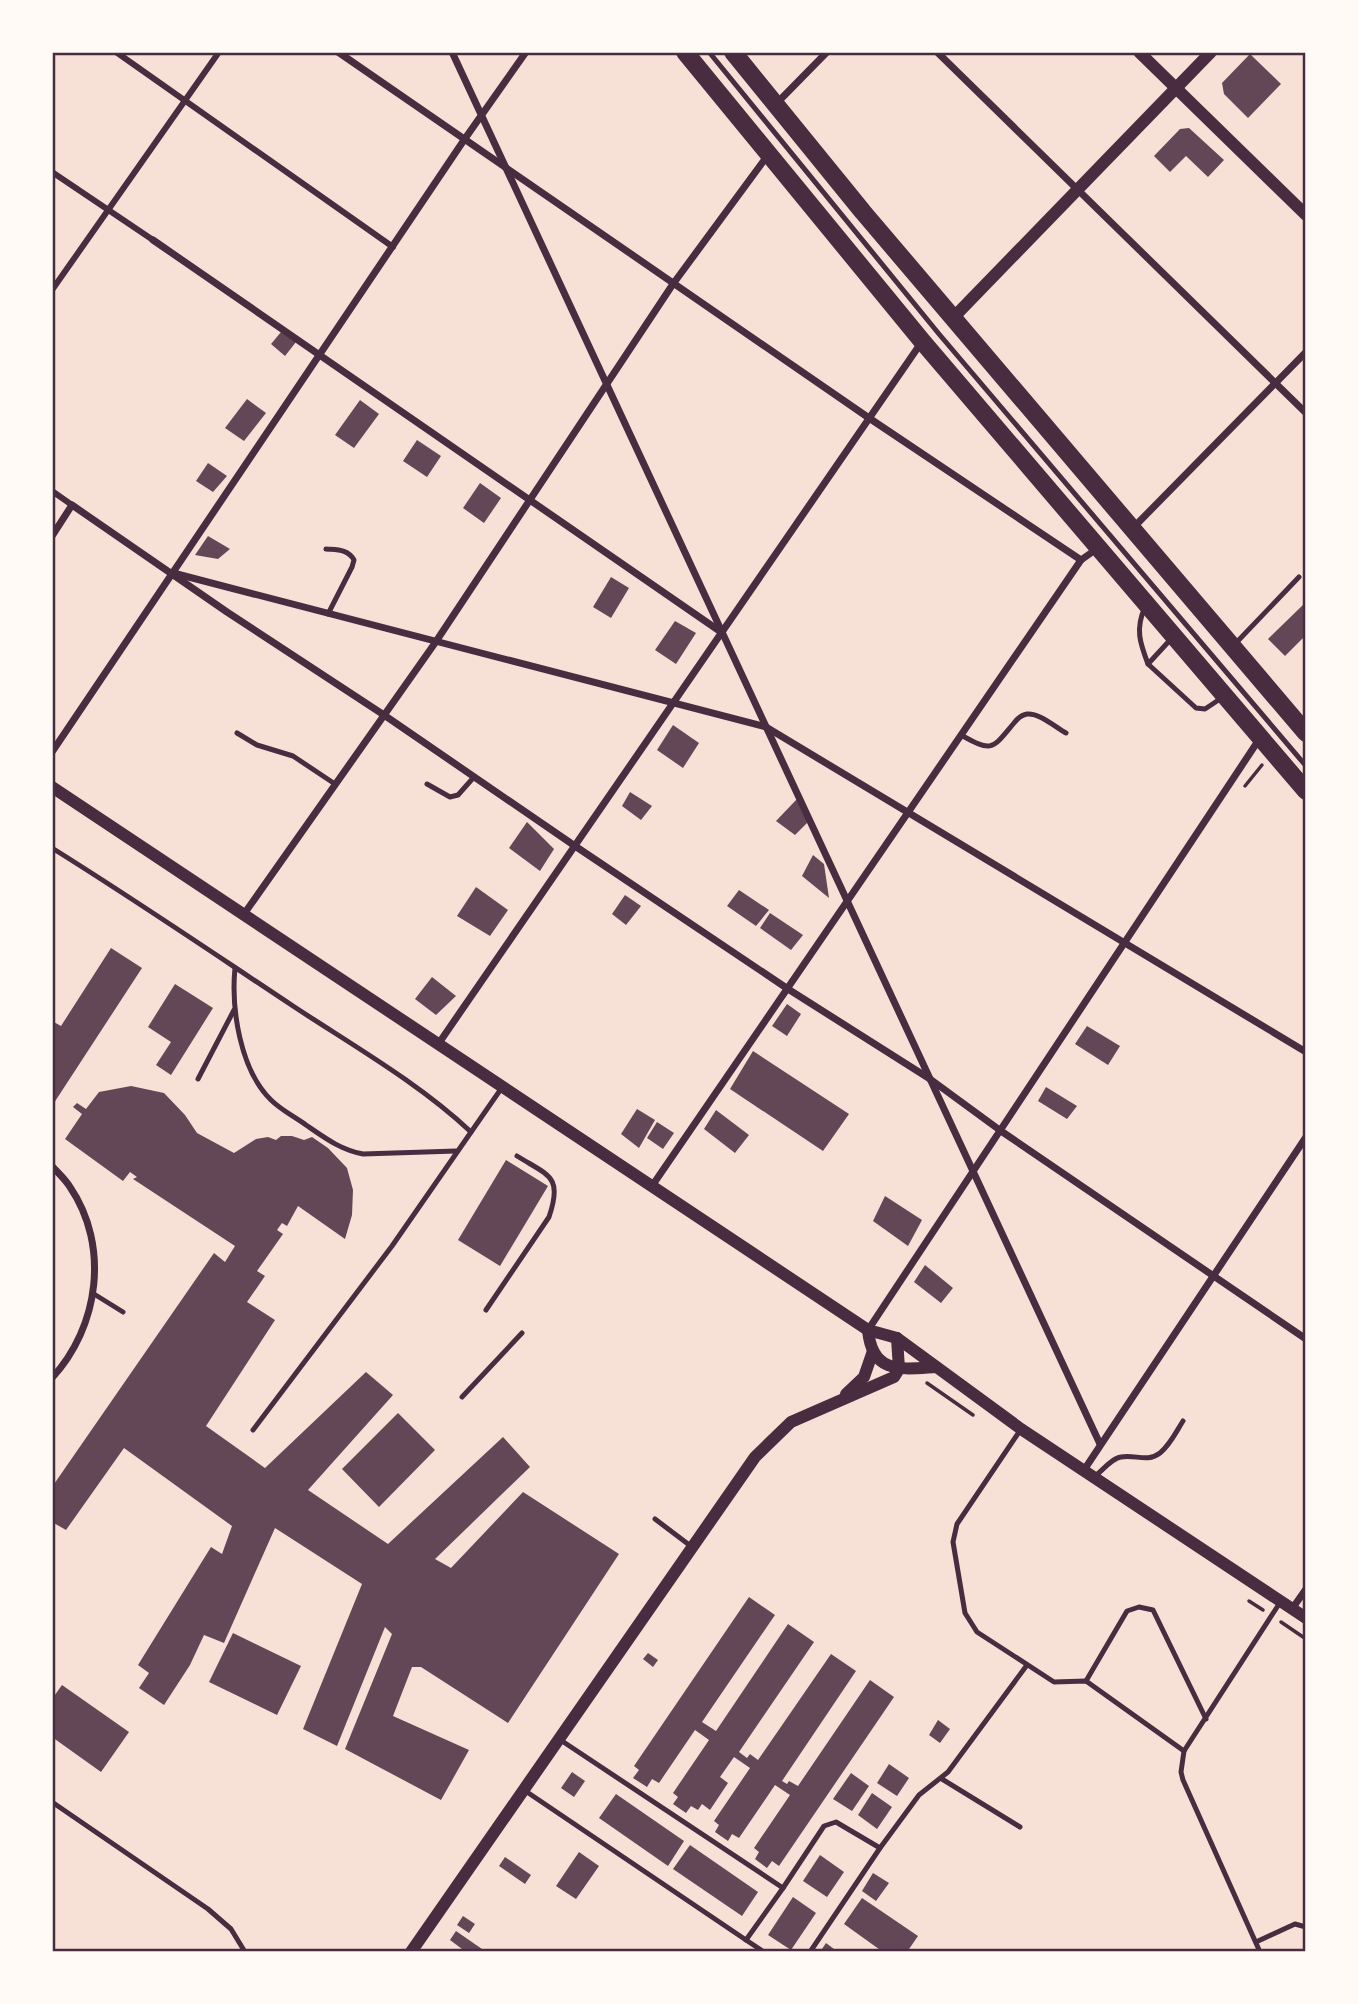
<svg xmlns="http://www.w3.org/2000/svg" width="1358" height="2004" font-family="'Golos Text',sans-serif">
	<rect width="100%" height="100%" fill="#f7e1d7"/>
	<g fill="#644757">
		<path d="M1250 54 1281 84 1248 118 1224 94 1222 83Z"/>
		<path d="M1189 128 1224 160 1208 177 1186 156 1170 172 1154 156 1180 129Z"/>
		<path d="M281 332 296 342 285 356 271 344Z"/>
		<path d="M247 399 266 413 244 441 225 428Z"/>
		<path d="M360 400 379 414 354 448 335 435Z"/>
		<path d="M417 440 441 456 427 477 403 461Z"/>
		<path d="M208 463 227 476 213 492 196 481Z"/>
		<path d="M480 483 501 498 484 523 463 508Z"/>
		<path d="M208 536 230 549 218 559 195 555Z"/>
		<path d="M611 577 629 588 611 618 593 607Z"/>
		<path d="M1306 602V635L1285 656 1268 639Z"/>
		<path d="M675 621 696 633 676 664 655 650Z"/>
		<path d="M673 725 699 743 683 768 657 750Z"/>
		<path d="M630 792 652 806 641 820 622 806Z"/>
		<path d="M797 799 808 822 795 835 776 821Z"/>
		<path d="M527 822 554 849 540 871 509 848Z"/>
		<path d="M813 855 824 864 829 898 802 876Z"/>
		<path d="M476 887 508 910 490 936 457 916Z"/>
		<path d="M739 890 769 910 756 926 727 906Z"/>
		<path d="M625 895 641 906 626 925 612 914Z"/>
		<path d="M770 913 803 935 791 950 760 928Z"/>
		<path d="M111 948 142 968 52 1106V1021L61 1026Z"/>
		<path d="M432 977 456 996 436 1015 415 999Z"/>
		<path d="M175 984 213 1008 171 1075 156 1065 171 1042 148 1027Z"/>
		<path d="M787 1004 801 1014 787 1036 772 1026Z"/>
		<path d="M1087 1026 1120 1046 1108 1065 1075 1044Z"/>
		<path d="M753 1051 849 1114 823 1151 730 1089Z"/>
		<path d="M131 1086 164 1093 185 1115 197 1133 234 1153 256 1139 268 1137 276 1140 281 1136H292L304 1140 312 1137 328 1148 347 1168 353 1190 352 1215 345 1239 298 1206 287 1226 282 1223 277 1230 283 1234 257 1271 265 1276 247 1302 275 1320 206 1426 265 1468 366 1372 393 1395 308 1490 388 1544 503 1437 530 1467 435 1559 451 1568 523 1492 619 1554 508 1723 421 1667H412L393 1716 469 1750 441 1800 345 1749 392 1634 385 1627 337 1746 303 1729 362 1584 275 1528 224 1643 204 1635 190 1665 164 1705 139 1688 149 1673 138 1665 211 1547 222 1554 232 1526 124 1448 66 1530 52 1522V1487L214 1253 225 1262 235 1246 133 1179 137 1177 130 1172 123 1181 65 1139 82 1114 73 1107 77 1103 86 1109 99 1092Z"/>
		<path d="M1046 1087 1077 1106 1067 1119 1038 1101Z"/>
		<path d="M637 1109 655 1120 639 1148 621 1134Z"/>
		<path d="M716 1110 749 1135 735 1153 704 1129Z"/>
		<path d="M657 1122 674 1133 663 1149 647 1138Z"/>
		<path d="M506 1160 548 1186 500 1266 458 1240Z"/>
		<path d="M885 1196 922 1220 908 1246 873 1221Z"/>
		<path d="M925 1265 953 1288 941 1303 914 1282Z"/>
		<path d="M398 1413 435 1450 379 1507 342 1469Z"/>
		<path d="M749 1597 775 1615 702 1722 716 1731 788 1624 814 1642 739 1752 747 1758 750 1754 758 1760 831 1654 856 1671 782 1781 787 1784 789 1781 798 1786 870 1680 894 1697 779 1866 772 1861 767 1868 755 1859 759 1852 754 1848 790 1795 775 1785 739 1838 732 1834 728 1841 715 1832 719 1825 714 1821 750 1768 734 1757 720 1777 728 1783 710 1810 702 1804 698 1810 691 1806 686 1813 673 1804 678 1797 673 1793 709 1740 695 1730 659 1783 652 1779 647 1787 633 1778 639 1770 634 1766Z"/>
		<path d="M233 1633 301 1666 277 1715 209 1682Z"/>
		<path d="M648 1653 658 1660 653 1667 643 1659Z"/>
		<path d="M62 1685 129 1732 101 1772 52 1737V1699Z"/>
		<path d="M938 1720 950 1729 940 1743 929 1735Z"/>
		<path d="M889 1764 909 1778 897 1796 877 1783Z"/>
		<path d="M572 1772 585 1781 574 1797 561 1788Z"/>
		<path d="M851 1773 869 1786 852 1811 833 1799Z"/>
		<path d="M872 1793 892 1807 877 1829 858 1815Z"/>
		<path d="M616 1794 684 1841 668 1866 599 1818Z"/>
		<path d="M690 1845 758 1892 742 1916 673 1869Z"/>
		<path d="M579 1852 599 1866 576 1899 556 1886Z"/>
		<path d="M820 1855 844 1872 827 1897 803 1881Z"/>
		<path d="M505 1857 531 1875 525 1884 499 1866Z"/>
		<path d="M873 1873 889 1883 876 1901 862 1891Z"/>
		<path d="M793 1897 816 1913 791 1950 768 1935Z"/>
		<path d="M862 1898 918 1936 907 1952H883L844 1924Z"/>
		<path d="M463 1916 475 1924 469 1933 457 1925Z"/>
		<path d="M456 1931 482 1949 481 1952H466L450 1940Z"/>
		<path d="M826 1943 838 1952H820Z"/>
	</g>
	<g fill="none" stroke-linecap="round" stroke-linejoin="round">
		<g stroke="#4a2c40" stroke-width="3.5">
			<path d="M1245 786 1262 765"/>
			<path d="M927 1383 973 1415"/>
			<path d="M1249 1601 1263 1610"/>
			<path d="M1281 1622 1306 1639"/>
		</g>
		<g stroke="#4a2c40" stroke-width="5">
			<path d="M709 52 939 334 1306 766"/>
			<path d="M326 549C337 550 348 549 354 560L352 567 328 614"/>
			<path d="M1145 607C1135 629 1140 643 1148 664"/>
			<path d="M1171 639 1148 664 1196 708 1205 709 1223 697"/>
			<path d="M1234 645 1299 577"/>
			<path d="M237 733 257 745 293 756 335 784"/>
			<path d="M961 735C993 753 992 749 1014 723 1017 719 1021 715 1027 714 1040 713 1055 727 1066 733"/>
			<path d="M427 784 450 797 458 795 474 777"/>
			<path d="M52 848C134 899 213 953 293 1006 352 1045 419 1083 471 1132"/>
			<path d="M235 968C231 1008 240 1070 271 1100 281 1110 295 1117 306 1125 325 1138 341 1150 363 1154L456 1151"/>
			<path d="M198 1079 234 1010"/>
			<path d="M94 1294 123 1312"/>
			<path d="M486 1310 549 1217C563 1176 549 1176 517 1156"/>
			<path d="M462 1397 522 1333"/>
			<path d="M1021 1429 957 1524 953 1542 965 1613 977 1632 1054 1682 1086 1681 1184 1751"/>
			<path d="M253 1430 392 1246 503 1086"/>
			<path d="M1094 1477C1102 1471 1112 1458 1121 1457 1135 1454 1147 1463 1160 1453 1170 1445 1176 1432 1183 1421"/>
			<path d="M655 1519 692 1547"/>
			<path d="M1086 1681 1127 1611 1139 1607 1153 1610 1206 1719"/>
			<path d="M942 1779 1020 1827"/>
			<path d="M524 1790 746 1940 783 1888 559 1739"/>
			<path d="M52 1802 208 1909 231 1929 245 1952"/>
			<path d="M880 1848 919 1795 948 1772 1027 1665"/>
			<path d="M783 1888 824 1826 836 1822 880 1848 810 1952"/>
			<path d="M746 1940 764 1952"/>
			<path d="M1256 1942 1295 1924 1306 1927"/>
			<path d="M1260 1952 1183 1780 1181 1772 1184 1751 1281 1601"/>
		</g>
		<g stroke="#4a2c40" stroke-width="6">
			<path d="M116 52 393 247"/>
			<path d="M52 172 153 240"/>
			<path d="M52 290 219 52"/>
			<path d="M52 491 72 505"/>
		</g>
		<g stroke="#4a2c40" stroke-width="7">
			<path d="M338 52 869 418 1081 560"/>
			<path d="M452 52 1100 1444"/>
			<path d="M937 52 1306 413"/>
			<path d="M776 104 827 52"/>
			<path d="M153 240 721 632"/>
			<path d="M1132 529 1306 352"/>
			<path d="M52 536 72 505 227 612 384 715 575 846 788 989 930 1079 1001 1131 1306 1339"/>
			<path d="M177 574 766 727 1306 1052"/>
			<path d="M52 752 464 140 526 52"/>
			<path d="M244 914 435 643 673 284 768 155"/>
			<path d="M439 1043 921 343"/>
			<path d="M52 1166C58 1173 65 1179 70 1187 110 1246 99 1327 52 1378"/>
			<path d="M652 1186 1081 560 1098 548"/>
			<path d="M868 1330 1260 738"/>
			<path d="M1084 1470 1306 1137"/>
			<path d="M1292 1609 1306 1589"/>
		</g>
		<g stroke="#4a2c40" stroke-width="12">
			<path d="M1139 52 1306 215"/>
			<path d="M953 318 1211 52"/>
			<path d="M52 787 868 1330 897 1338 1021 1429 1306 1618"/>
			<path d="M868 1330C872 1375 902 1369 936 1367"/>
			<path d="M846 1394 864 1377 873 1351"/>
			<path d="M411 1952 755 1457 791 1422 894 1377 899 1369 897 1338"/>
		</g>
		<g stroke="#4a2c40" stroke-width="18">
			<path d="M685 52 922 341 1306 791"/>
			<path d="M733 52 863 212 1306 733"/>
		</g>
	</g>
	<rect width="1358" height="2004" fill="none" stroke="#fffaf5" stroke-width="108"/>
	<rect x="54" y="54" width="1250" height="1896" fill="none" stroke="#4a2c40" stroke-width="2.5"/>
</svg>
